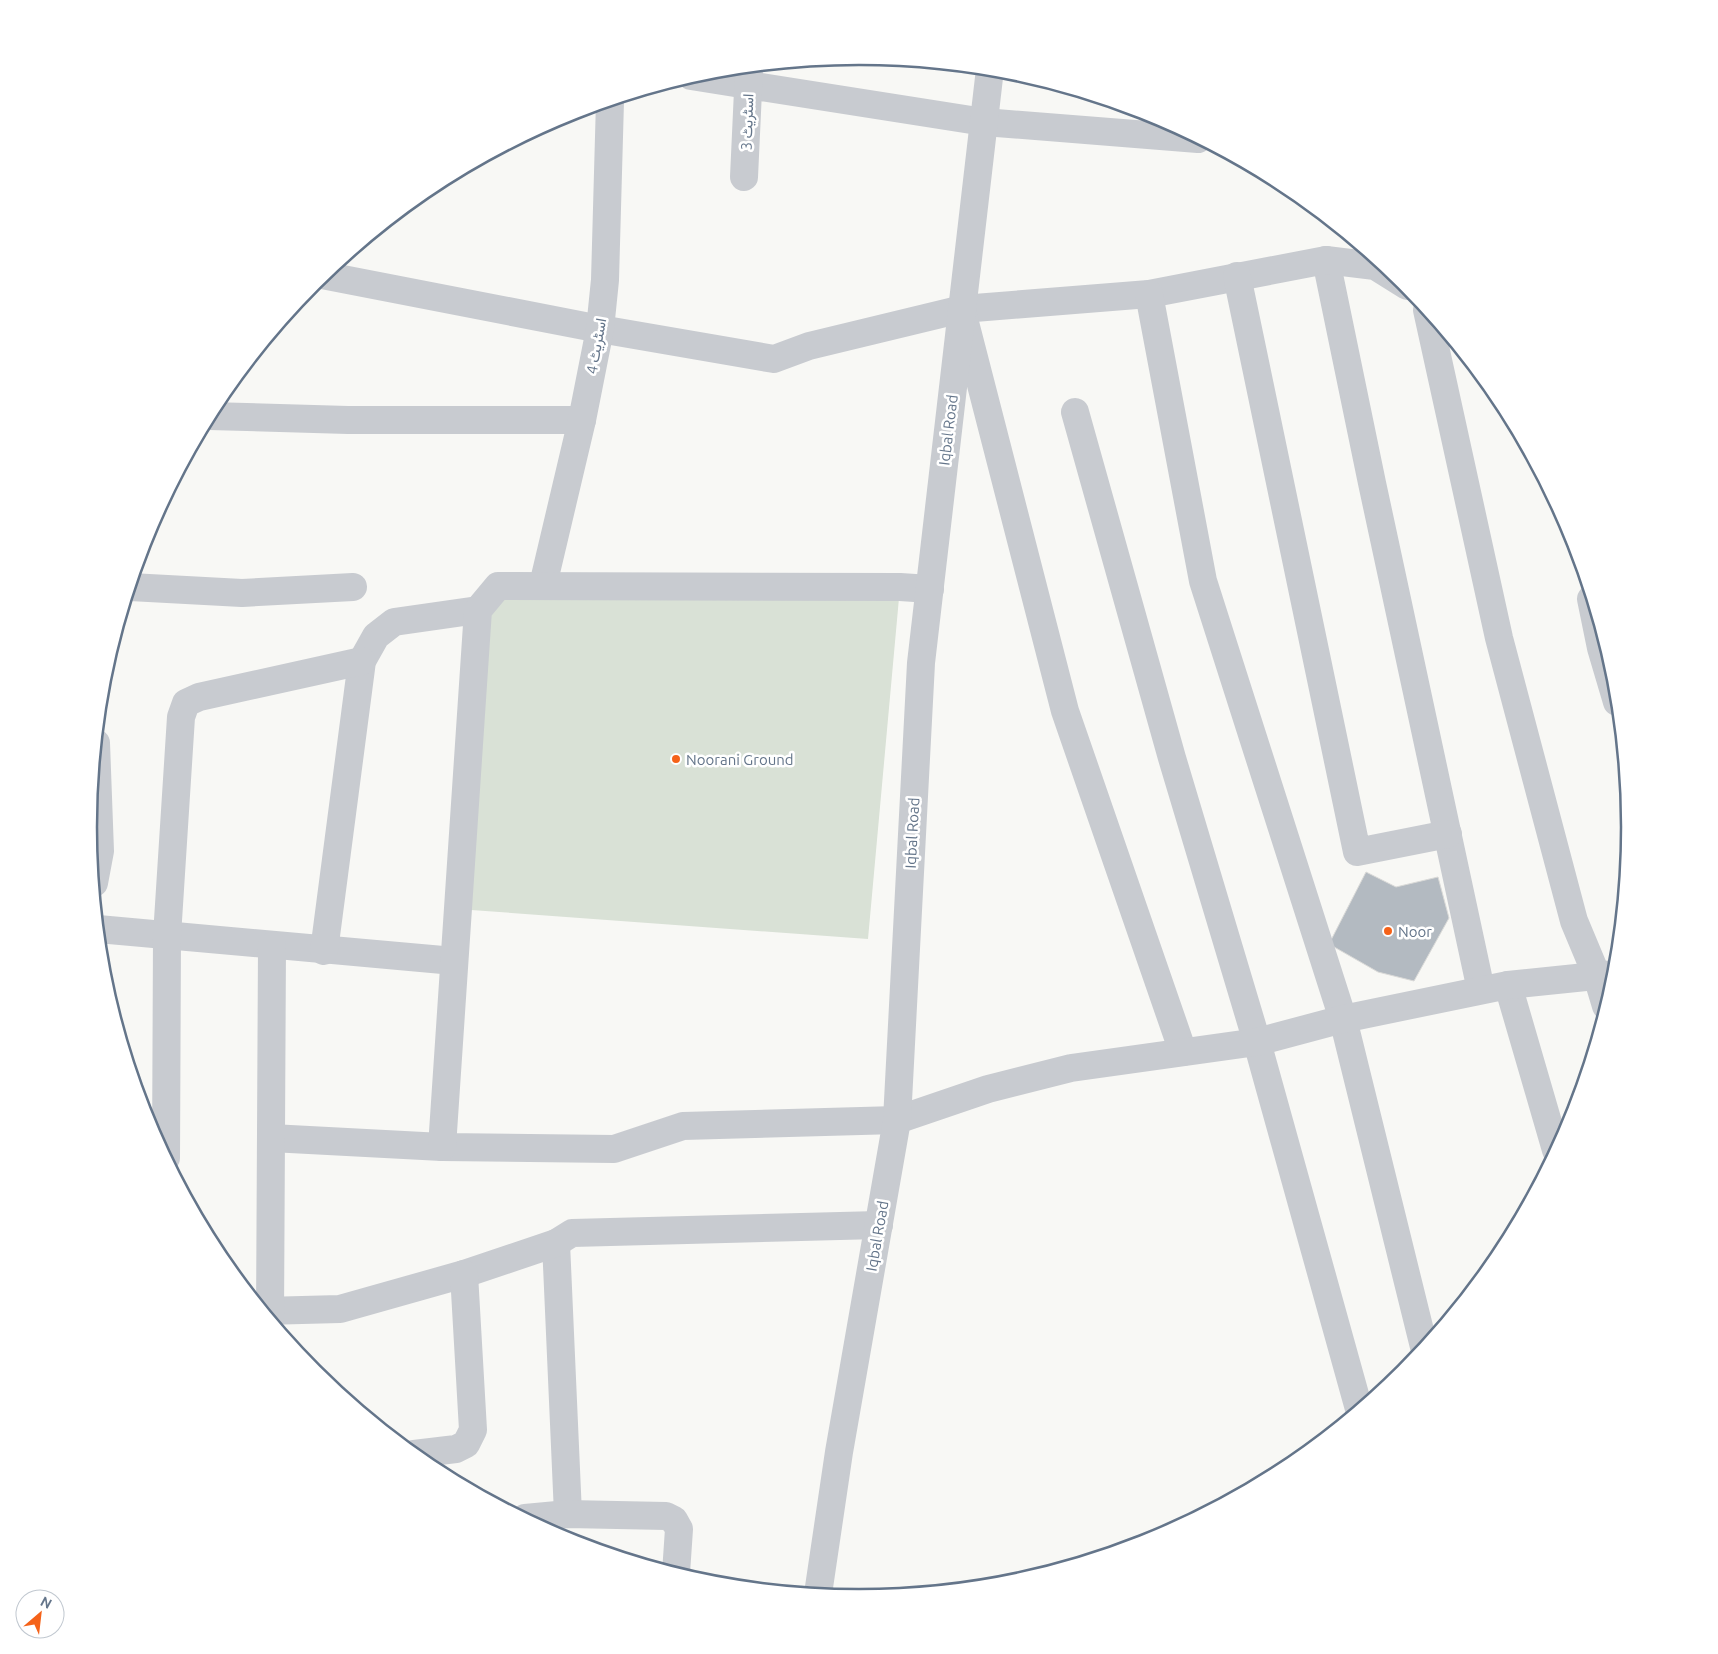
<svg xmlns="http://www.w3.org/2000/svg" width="1718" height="1654" font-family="Ubuntu,Vazirmatn,sans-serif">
	<rect width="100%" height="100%" fill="#f8f8f5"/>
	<path fill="#d9e1d6" d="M498 586 900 587 868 939 457 909 478 610Z"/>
	<path fill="#b3bac1" stroke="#dadad8" d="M1366 872 1396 887 1438 877 1449 918 1414 981 1378 972 1329 944Z"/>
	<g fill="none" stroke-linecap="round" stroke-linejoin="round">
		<g stroke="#c8cbd0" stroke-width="28">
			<path d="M691 76 984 122 1198 139"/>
			<path d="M744 177 749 69"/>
			<path d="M1326 260 1372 483 1481 990"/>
			<path d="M322 275 600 329 774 359 809 346 962 309 1149 294 1326 260 1375 266 1407 286"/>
			<path d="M1237 276 1357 852 1448 834"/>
			<path d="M1149 294 1203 581 1343 1019 1424 1347"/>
			<path d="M1427 310 1499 638 1574 921 1597 976 1606 1006"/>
			<path d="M962 311 1065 711 1183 1052"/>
			<path d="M1075 412 1172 758 1257 1042 1359 1409"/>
			<path d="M209 416 348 420H582"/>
			<path d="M543 585 582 420 600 329 605 280 610 101"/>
			<path d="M130 587 242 593 353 587"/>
			<path d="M1591 599 1601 648 1617 702"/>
			<path d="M94 883 100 851 96 743"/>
			<path d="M98 929 454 961"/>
			<path d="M324 951 362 661 376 636 394 622 478 610"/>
			<path d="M1508 985 1556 1150"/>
			<path d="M271 1138 442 1147 614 1149 683 1126 897 1120 988 1089 1071 1068 1257 1042 1343 1019 1508 985 1615 974"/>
			<path d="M442 1147 478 610 498 586 900 587 930 589"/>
			<path d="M166 1158 167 936 181 717 186 703 199 697 362 661"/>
			<path d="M556 1243 568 1514"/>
			<path d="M264 1311 340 1309 464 1274 556 1243 572 1233 879 1225"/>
			<path d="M270 1318 272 946"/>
			<path d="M414 1454 456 1449 466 1444 473 1430 464 1274"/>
			<path d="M525 1518 568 1514 666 1516 674 1520 679 1529 676 1573"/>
		</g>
		<path stroke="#c8cbd0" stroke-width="28" d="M818 1594 839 1452 897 1120 921 663 990 69"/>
	</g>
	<g fill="#f56219" stroke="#fff" stroke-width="2">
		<circle cx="676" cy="759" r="5"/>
		<circle cx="1388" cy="931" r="5"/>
	</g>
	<g text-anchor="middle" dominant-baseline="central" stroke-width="5" stroke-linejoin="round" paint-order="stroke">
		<g font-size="15" fill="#64758a" stroke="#fff">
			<text transform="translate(747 122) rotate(-88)">اسٹریٹ 3</text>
			<text transform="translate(596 346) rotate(-80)">اسٹریٹ 4</text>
			<text transform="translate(948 430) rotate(-83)">Iqbal Road</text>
			<text transform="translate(912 833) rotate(-87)">Iqbal Road</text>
			<text transform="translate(877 1236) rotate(-80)">Iqbal Road</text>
		</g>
		<g font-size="15" fill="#64758a" stroke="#fff" text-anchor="start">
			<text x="686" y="759">Noorani Ground</text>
			<text x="1398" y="931">Noor</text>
		</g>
	</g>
	<path d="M0 0H1718V1654H0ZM97 827a762 762 0 1 1 1524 0a762 762 0 1 1-1524 0Z" fill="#fff" fill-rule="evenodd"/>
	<path fill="none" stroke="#64758a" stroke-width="2.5" d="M97 827a762 762 0 1 1 1524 0a762 762 0 1 1-1524 0Z"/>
	<g transform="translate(40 1614) rotate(28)"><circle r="24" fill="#ffffff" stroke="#c1c8d0"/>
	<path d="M0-4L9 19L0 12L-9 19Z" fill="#f56219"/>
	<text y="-8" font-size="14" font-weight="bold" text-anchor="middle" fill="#64758a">N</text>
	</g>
</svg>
